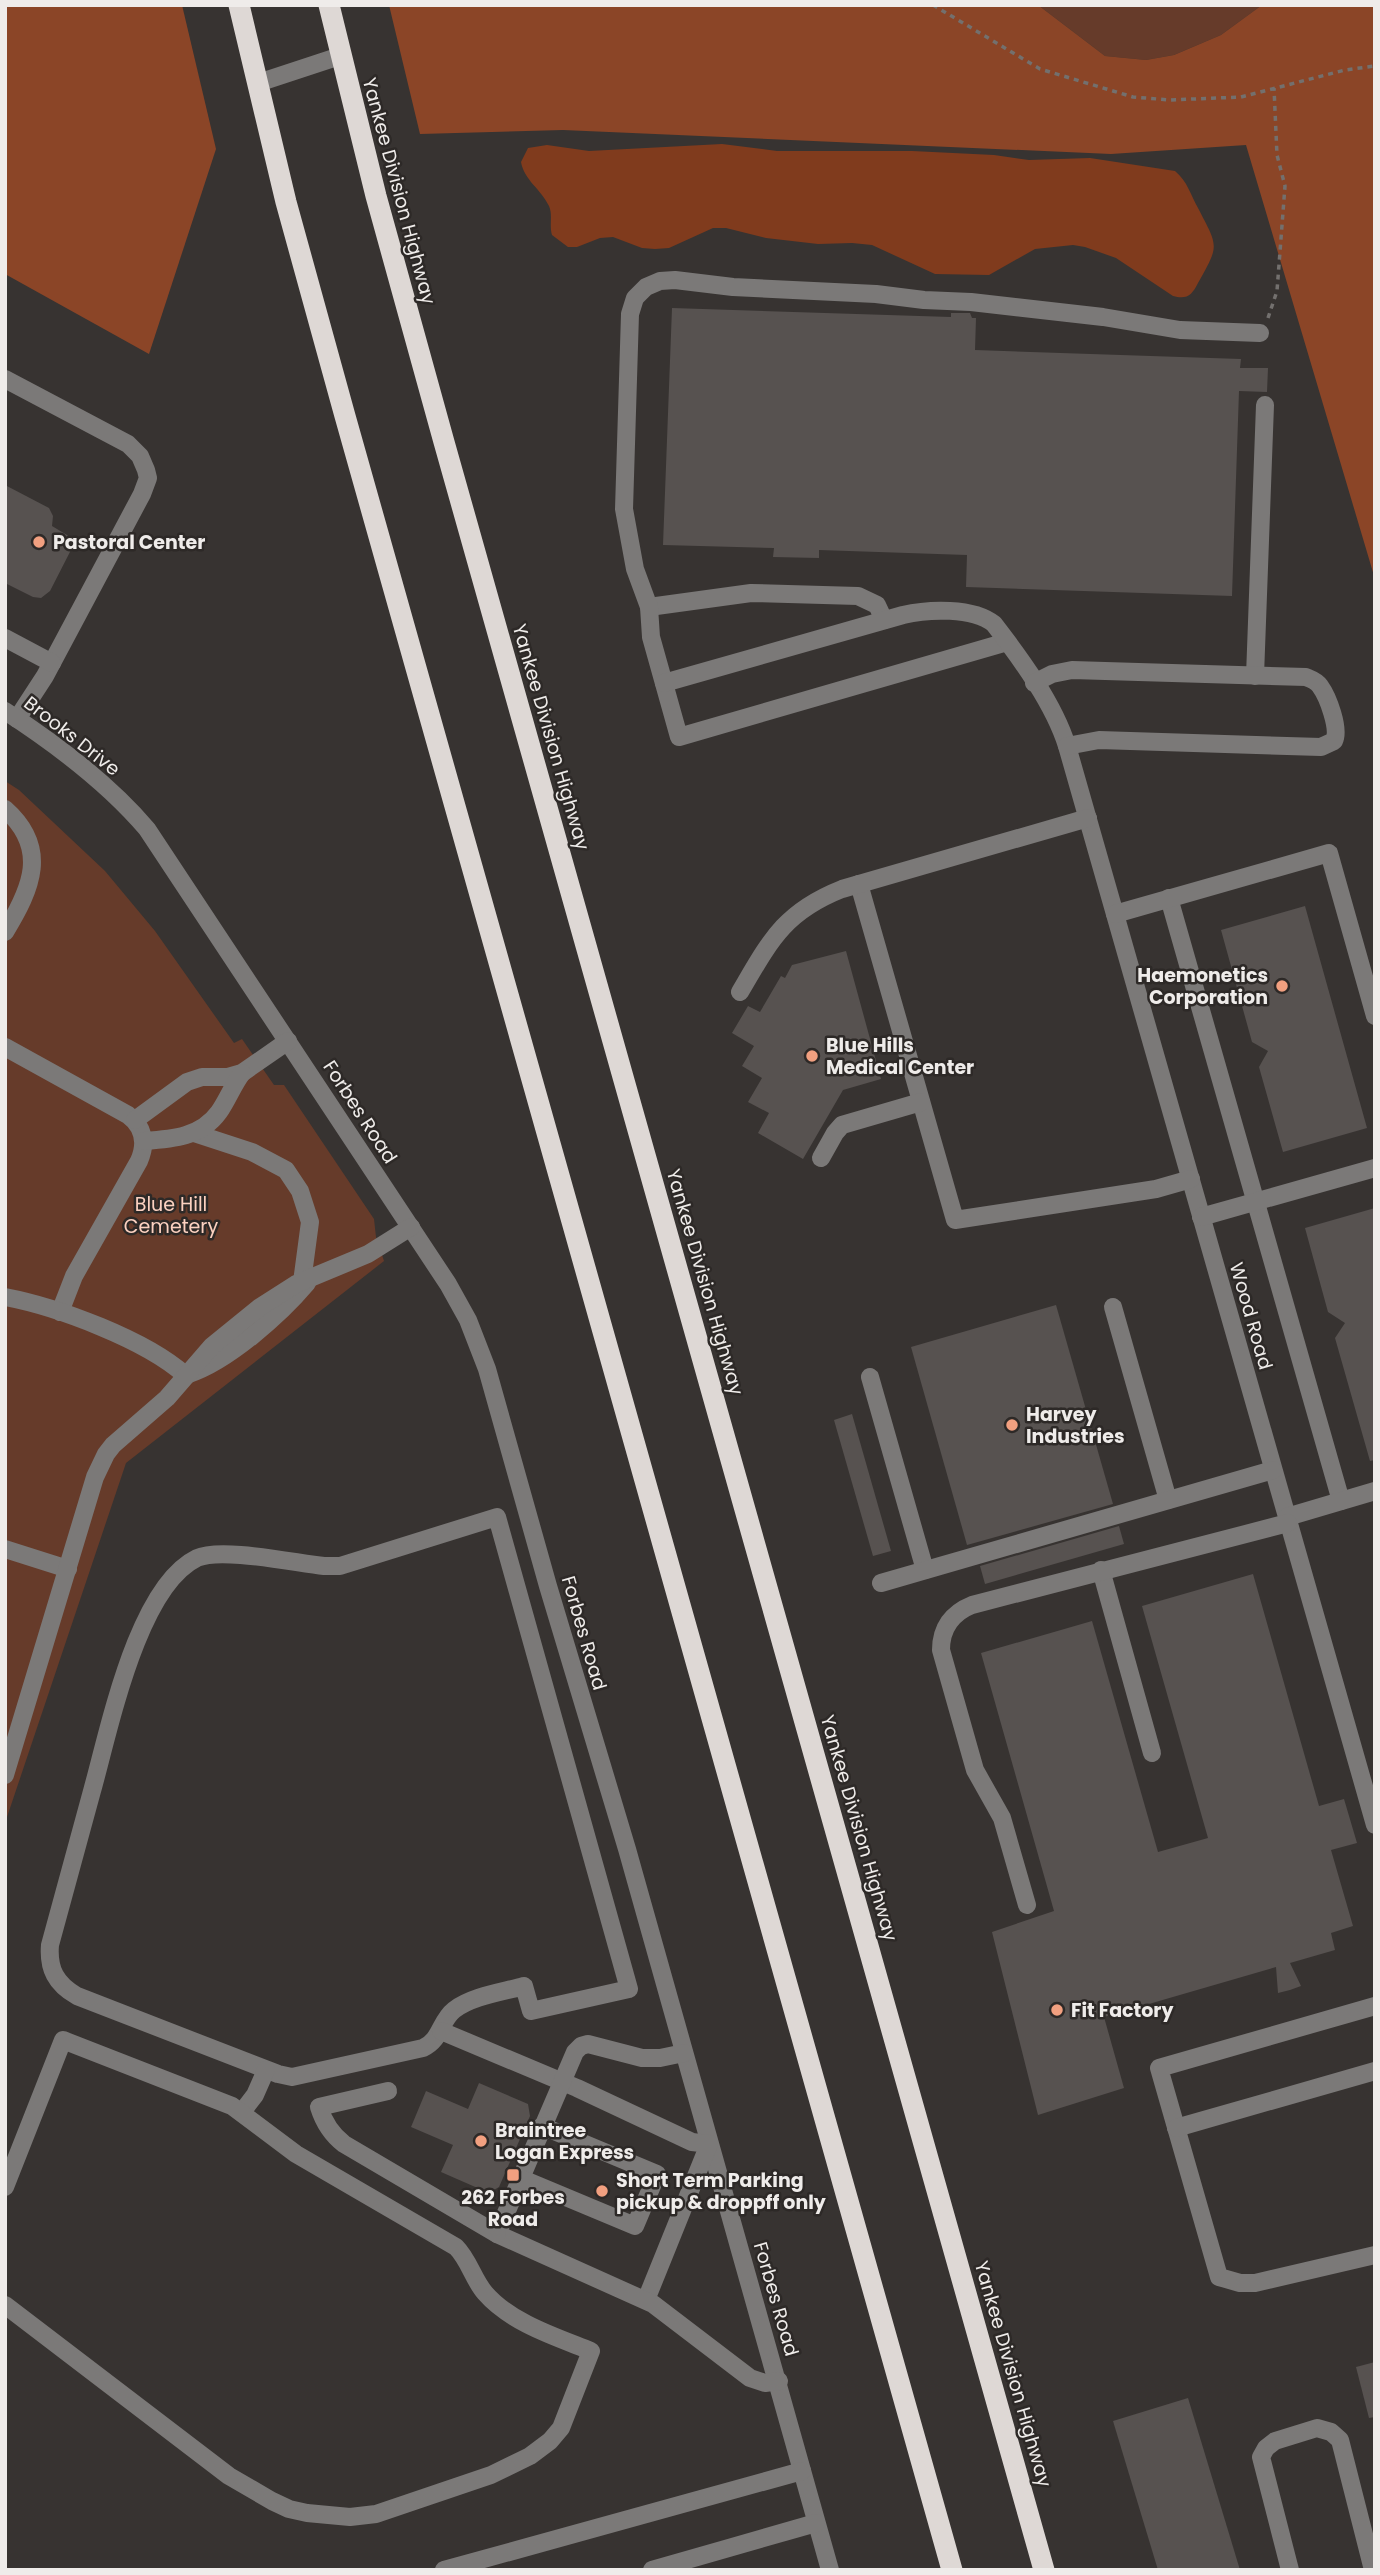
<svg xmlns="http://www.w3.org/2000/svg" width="1380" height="2575" font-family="Poppins,sans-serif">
	<rect width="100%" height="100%" fill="#373331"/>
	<g fill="#663b2a">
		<path d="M1038 5H1262L1221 35 1174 55 1146 60 1105 56Z"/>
		<path d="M5 781 19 790 105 871 155 931 234 1043 242 1039 274 1085H284L374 1219 376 1237 384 1261 126 1463 5 1823Z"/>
	</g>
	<g fill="#8b4527">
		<path d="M5 5H182L216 149 149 354 5 274Z"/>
		<path d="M389 5H1038L1105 56 1146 60 1174 55 1221 35 1262 5H1375V579L1246 145 1111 154 563 130 420 134Z"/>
	</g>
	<path fill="#803b1d" d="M722 144 777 151H912L994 155 1029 160 1090 158 1175 171C1188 182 1190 194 1198 208 1218 247 1220 244 1198 283 1192 295 1187 300 1173 296L1116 258 1085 247 1073 245 1035 249 989 275 935 274 872 245 852 243 818 244 766 238 726 228H713L669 248 655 249 642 248 613 237 600 238 577 247H568L552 235C549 225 553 215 549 206 541 189 524 180 521 162L528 148 547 145 589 151Z"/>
	<g fill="#575250">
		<path d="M672 308 951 317V313H970L972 318H976L975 350 1241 359 1240 368H1268L1267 392 1239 391 1232 596 966 587 967 555 819 550V558L773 557 774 548 663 545Z"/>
		<path d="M5 485 49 508 53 516 52 526 67 535 72 540V548L50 591 41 598 33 597 5 583Z"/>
		<path d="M1305 906 1367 1128 1283 1152 1259 1067 1268 1051 1252 1042 1221 930Z"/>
		<path d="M846 951 881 1079 843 1090 803 1159 758 1133 769 1113 748 1102 762 1078 742 1066 754 1046 732 1033 748 1006 760 1012 781 976 785 978 792 965Z"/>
		<path d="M1375 1208V1460L1370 1461 1335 1338 1345 1323 1328 1312 1305 1228Z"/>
		<path d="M1056 1305 1113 1504 967 1545 911 1347Z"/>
		<path d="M852 1414 891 1551 873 1556 834 1420Z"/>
		<path d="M1119 1526 1124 1544 985 1584 980 1566Z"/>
		<path d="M1253 1574 1319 1806 1344 1799 1357 1843 1331 1850 1353 1926 1331 1933 1335 1950 1290 1963 1301 1986 1290 1990 1278 1993 1276 1967 1104 2017 1124 2088 1038 2115 992 1932 1054 1911 981 1653 1092 1621 1158 1852 1208 1838 1142 1606Z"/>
		<path d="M479 2083 528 2104 530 2116 499 2187 489 2193 441 2172 453 2145 411 2127 426 2091 468 2109Z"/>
		<path d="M1375 2362V2417L1369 2418 1356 2367Z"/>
		<path d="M1188 2398 1240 2570H1158L1113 2421Z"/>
	</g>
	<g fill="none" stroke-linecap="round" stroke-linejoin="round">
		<g stroke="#73706e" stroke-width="3.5" stroke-dasharray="5 5" stroke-linecap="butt">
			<path d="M933 5 1040 69 1133 97 1170 100 1241 97 1345 70 1375 66"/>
			<path d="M1268 318 1277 291 1285 186 1277 155 1274 88"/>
		</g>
		<g stroke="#7b7978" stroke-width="18">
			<path d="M258 83 340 56"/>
			<path d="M5 379 128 444 140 456 146 470 148 478 142 494 45 676 17 719"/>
			<path d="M649 607 751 593 858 596 877 605 884 620"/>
			<path d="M5 638 52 663"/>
			<path d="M1007 642 679 737 651 637 649 607 635 569 624 509 630 314 635 298 646 287 660 281 675 280 733 287 876 294 924 300 971 302 1103 317 1180 330 1260 333"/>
			<path d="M1255 676 1265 405"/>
			<path d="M664 683 903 615C928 609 973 607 994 624 1021 659 1054 704 1067 746L1375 1825"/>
			<path d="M1034 683 1052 674 1072 670 1306 677C1311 679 1317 681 1320 686 1328 697 1340 729 1334 741L1321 747 1099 740 1067 746"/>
			<path d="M5 711C56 744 107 782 147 829L448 1284 468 1320 487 1369 548 1586 627 1849 830 2570"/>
			<path d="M5 809C49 848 32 888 5 932"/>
			<path d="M859 884 955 1220 1156 1189 1191 1179"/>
			<path d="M1169 898 1341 1501"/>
			<path d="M1115 914 1329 853 1375 1016"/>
			<path d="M740 992C770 941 784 912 842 889L1088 818"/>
			<path d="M5 1047 128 1115C144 1127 147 1143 139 1161L74 1276 60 1312"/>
			<path d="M135 1120 187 1082 202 1077H228L242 1073 288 1041"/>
			<path d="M194 1133 252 1152 286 1170 300 1191 310 1222 302 1282"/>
			<path d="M144 1141C173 1139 201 1137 219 1112 228 1099 233 1085 242 1073"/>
			<path d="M821 1158 835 1133 842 1125 921 1102"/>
			<path d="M1201 1217 1375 1168"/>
			<path d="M5 1297C58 1307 146 1340 185 1375"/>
			<path d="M1113 1307 1168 1500"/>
			<path d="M189 1374C228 1361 280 1315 307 1283"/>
			<path d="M870 1377 925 1570"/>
			<path d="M497 1517 629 1989 531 2011 524 1986C503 1992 472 1996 454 2010 440 2021 441 2040 423 2048L292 2077 278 2074 77 1996C56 1984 48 1969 50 1945 64 1894 78 1842 92 1791 109 1731 137 1587 197 1558 221 1547 295 1563 324 1566H340Z"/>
			<path d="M1287 1517 1375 1491"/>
			<path d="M5 1549 68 1569"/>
			<path d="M1101 1570 1152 1753"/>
			<path d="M881 1583 1273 1470"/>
			<path d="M5 1775 95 1477 106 1454 113 1445 167 1398 212 1346 260 1307 296 1284 368 1254 411 1227"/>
			<path d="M1027 1905 1002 1818 975 1770 941 1650C941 1628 952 1613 972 1605L1288 1523"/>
			<path d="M1375 2006 1159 2068 1219 2277 1240 2283H1255L1375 2255"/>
			<path d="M441 2031 577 2088 692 2142 709 2144 646 2300"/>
			<path d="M684 2053 660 2058H642L588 2044 581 2046 575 2052 497 2234 653 2304 750 2378 765 2383 779 2381"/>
			<path d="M388 2091 319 2107C324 2123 331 2134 344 2144L497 2234"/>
			<path d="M242 2112 255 2095 266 2070"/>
			<path d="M1176 2128 1375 2071"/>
			<path d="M520 2178 635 2226 657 2174 542 2126"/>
			<path d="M5 2187 63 2040 232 2106 296 2154 456 2247C469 2260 473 2279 485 2293 511 2323 556 2337 591 2351L561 2428 550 2441 530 2456 491 2475 376 2514 350 2517 307 2513 289 2509 272 2501 229 2476 5 2305"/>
			<path d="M444 2570 802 2471"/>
			<path d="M652 2570 816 2523"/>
			<path d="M1290 2570 1261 2457 1266 2448 1275 2441 1317 2428 1331 2432 1340 2440 1373 2570"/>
		</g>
		<g stroke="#ded8d5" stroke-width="21">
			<path d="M239 5 286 202 345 416 952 2570"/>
			<path d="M329 5 376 196 444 442 1044 2570"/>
		</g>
	</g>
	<g fill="#f2a080" stroke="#2d2927" stroke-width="2.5">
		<circle cx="39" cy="542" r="7"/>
		<circle cx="1282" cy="986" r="7"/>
		<circle cx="812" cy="1056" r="7"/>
		<circle cx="1012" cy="1425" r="7"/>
		<circle cx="1057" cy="2010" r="7"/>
		<circle cx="481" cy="2141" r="7"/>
		<rect x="506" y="2168" width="14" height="14" rx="3.5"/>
		<circle cx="602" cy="2191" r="7"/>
	</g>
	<g text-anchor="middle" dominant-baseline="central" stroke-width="5" stroke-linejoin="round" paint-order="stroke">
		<g font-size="19" fill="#efecea" stroke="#2d2927">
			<text transform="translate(399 191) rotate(75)">Yankee Division Highway</text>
			<text transform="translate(72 736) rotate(38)">Brooks Drive</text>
			<text transform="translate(551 737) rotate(74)">Yankee Division Highway</text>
			<text transform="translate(360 1112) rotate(57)">Forbes Road</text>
			<text transform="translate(705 1282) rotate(74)">Yankee Division Highway</text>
			<text transform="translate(1251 1316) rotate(74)">Wood Road</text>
			<text transform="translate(584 1633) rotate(74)">Forbes Road</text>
			<text transform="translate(859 1828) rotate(74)">Yankee Division Highway</text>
			<text transform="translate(776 2299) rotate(74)">Forbes Road</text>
			<text transform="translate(1013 2374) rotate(74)">Yankee Division Highway</text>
		</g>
		<g font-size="19" font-weight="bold" fill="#efecea" stroke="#2d2927" text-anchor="start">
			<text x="53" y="542">Pastoral Center</text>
			<text x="1268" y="975" text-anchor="end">Haemonetics<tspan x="1268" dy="22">Corporation</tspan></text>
			<text x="826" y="1045">Blue Hills<tspan x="826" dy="22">Medical Center</tspan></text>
			<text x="1026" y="1414">Harvey<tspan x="1026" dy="22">Industries</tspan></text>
			<text x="1071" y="2010">Fit Factory</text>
			<text x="495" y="2130">Braintree<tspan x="495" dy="22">Logan Express</tspan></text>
			<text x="616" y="2180">Short Term Parking<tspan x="616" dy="22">pickup &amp; droppff only</tspan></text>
			<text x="513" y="2197" text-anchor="middle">262 Forbes<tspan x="513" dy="22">Road</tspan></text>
		</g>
		<g font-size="19" fill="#fcd1c0" stroke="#2d2927">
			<text x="171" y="1204">Blue Hill<tspan x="171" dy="22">Cemetery</tspan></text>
		</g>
	</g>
	<rect width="1380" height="2575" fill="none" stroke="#efecea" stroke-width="14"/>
</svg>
